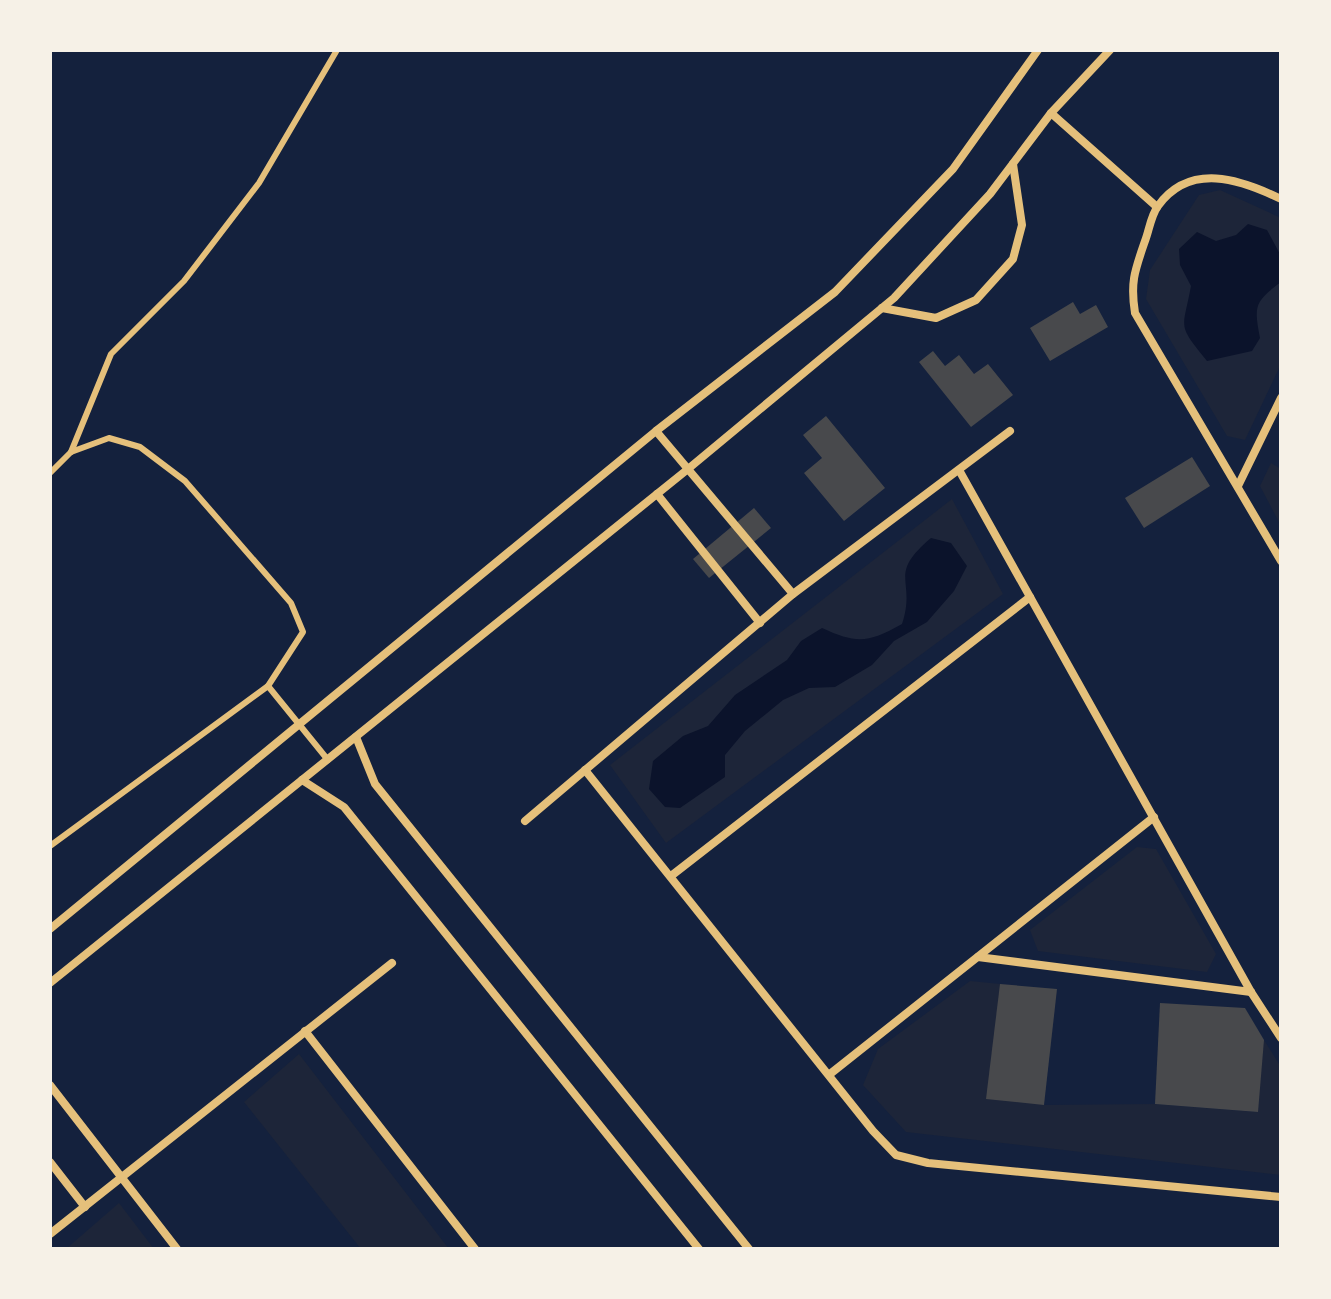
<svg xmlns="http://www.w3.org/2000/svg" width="1331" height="1299" font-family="Roboto,sans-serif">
	<rect width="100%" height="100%" fill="#14213d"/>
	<g fill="#1d2539">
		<path d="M1220 190 1281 218V364L1245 440 1227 436 1146 299 1150 270 1199 195Z"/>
		<path d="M1271 463 1281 469V526L1260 486Z"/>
		<path d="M952 499 1003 594 666 843 610 765Z"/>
		<path d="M1137 847 1156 849 1216 954 1207 972 1038 951 1030 930Z"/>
		<path d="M970 981 1000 984 1044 1105 1155 1104 1257 1112 1264 1040 1281 1067V1175L906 1132 863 1085 878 1049Z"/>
		<path d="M299 1054 449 1249H361L244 1102Z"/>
		<path d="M119 1203 154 1249H66Z"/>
	</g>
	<g fill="#0b132b">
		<path d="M1248 224 1267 230 1281 256V282C1254 302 1254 306 1260 338L1252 351 1207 361C1176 323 1183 330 1191 286L1180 265 1179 249 1197 232 1216 241 1236 235Z"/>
		<path d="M931 538 951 543 967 566 954 591 927 622 894 641 872 665 835 687 809 688 783 700 745 731 725 755V777L680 808 665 807 649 789 653 761 683 736 708 726 735 695 787 660 801 641 822 628C857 644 868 643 902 624 917 579 886 576 931 538Z"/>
	</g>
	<g fill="#48494c">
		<path d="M1073 302 1080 314 1096 305 1108 327 1050 361 1030 328Z"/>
		<path d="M933 351 945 366 959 355 974 374 988 364 1013 395 971 427 919 362Z"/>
		<path d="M826 416 885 488 844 521 804 473 822 458 803 435Z"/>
		<path d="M1192 457 1210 486 1144 528 1125 498Z"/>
		<path d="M754 508 771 528 709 578 693 559Z"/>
		<path d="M1000 984 1057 989 1044 1105 986 1099Z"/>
		<path d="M1160 1003 1245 1008 1264 1040 1258 1112 1155 1104Z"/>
	</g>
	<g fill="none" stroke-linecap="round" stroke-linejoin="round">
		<g stroke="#e5c07b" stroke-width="6">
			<path d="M71 452 111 354 184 281 259 183 337 50"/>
			<path d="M50 473 71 452 109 438 140 447 185 481 291 603 303 632 268 686"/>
			<path d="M50 846 268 686 328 760"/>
		</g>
		<g stroke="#e5c07b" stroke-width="8">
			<path d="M1051 113 1157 207"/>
			<path d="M1281 199C1240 179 1190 162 1158 206 1151 215 1149 231 1145 241 1135 270 1130 282 1135 313L1281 561"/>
			<path d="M882 308 936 318 976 300 1013 259 1022 225 1013 164"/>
			<path d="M656 431 793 594"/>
			<path d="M959 470 1251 992 1281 1038"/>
			<path d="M1238 486 1281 398"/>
			<path d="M657 494 760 623"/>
			<path d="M356 737 375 784 749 1249"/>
			<path d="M585 770 873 1131 896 1155 928 1163 1281 1197"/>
			<path d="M302 780 344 807 699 1249"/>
			<path d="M525 821 793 594 1010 431"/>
			<path d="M671 876 1030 597"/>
			<path d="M50 929 656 431 835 292 953 169 1038 50"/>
			<path d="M978 957 1251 992"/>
			<path d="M50 983 688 469 894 298 990 194 1051 113 1110 50"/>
			<path d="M305 1031 475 1249"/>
			<path d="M830 1074 1154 817"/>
			<path d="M50 1085 177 1249"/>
			<path d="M50 1162 85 1207"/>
			<path d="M50 1234 392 963"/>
		</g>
	</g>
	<rect width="1331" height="1299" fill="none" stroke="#f6f1e7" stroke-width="104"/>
</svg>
